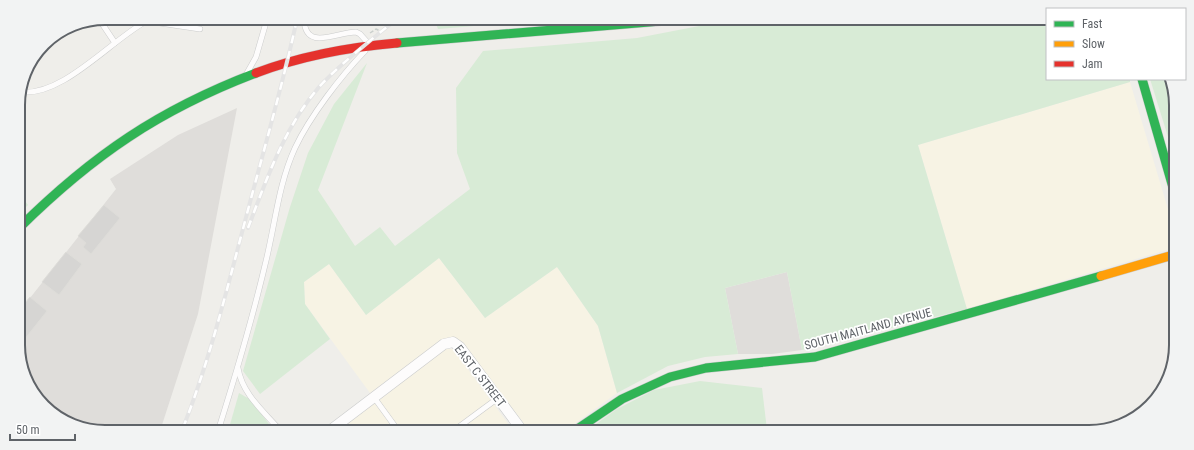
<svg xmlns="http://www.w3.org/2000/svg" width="1194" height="450" font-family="'Roboto Condensed',sans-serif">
	<rect width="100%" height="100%" fill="#efeeea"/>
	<g fill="#f7f3e4">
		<path d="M1130 82 1173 226V248L967 309 918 145Z"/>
		<path d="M439 258 485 318 557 267 598 326 617 393 566 430 528 429 464 344 440 341 370 393 305 304 304 282 329 264 366 315Z"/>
		<path d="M446 349H453L512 429H341Z"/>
	</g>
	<g fill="#dfddda">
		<path d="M237 108 198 314 161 428 77 427 39 402 20 362 19 312 116 189 110 179 178 135Z"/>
		<path d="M787 272 802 350 772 354H738L725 288Z"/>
	</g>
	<g fill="#d8ebd6">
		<path d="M434 19 545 20 438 29Z"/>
		<path d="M725 21 1047 22V79H1130V82L918 145 967 309 802 350 787 272 725 288 738 354 705 357 668 366 617 393 598 326 557 267 485 318 439 258 366 315 329 264 304 282 305 304 330 339 260 394 243 371 290 207 308 153 334 104 367 63 318 190 355 246 380 227 395 246 470 189 457 153 456 88 483 51 637 38Z"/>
		<path d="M1150 79H1169L1175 93 1173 153Z"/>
		<path d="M19 193 28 205 19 214Z"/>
		<path d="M700 381 762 388 767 430 589 429 617 409 654 390Z"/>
		<path d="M239 393 251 400 272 428H229Z"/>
	</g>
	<g fill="#d6d5d3" stroke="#deddd9">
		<path d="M104 205 120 218 91 254 83 247 86 243 78 236Z"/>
		<path d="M66 252 82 264 59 295 42 282Z"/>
		<path d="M30 297 47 311 20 345 19 310Z"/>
	</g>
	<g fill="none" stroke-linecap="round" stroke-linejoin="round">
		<defs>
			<g id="lane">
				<path d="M99 19 115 43"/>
				<path d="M304 19C305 52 337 32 356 32L360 34 368 43"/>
				<path d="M247 73 256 57 267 19"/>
				<path d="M20 92C62 97 109 42 145 22H153L200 29"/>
				<path d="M238 368C242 393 262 410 278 428"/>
				<path d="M373 396 397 429"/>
				<path d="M219 428C236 374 252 320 265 265 275 226 278 185 295 148 310 116 341 76 365 51"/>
				<path d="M456 429 498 398"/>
			</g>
			<path id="street" d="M332 429 444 344 453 342 460 347 521 429"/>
			<g id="fast">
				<path d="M397 43 661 21"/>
				<path d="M1142 79 1174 191"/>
				<path d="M19 228C93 155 159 110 256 73"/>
				<path d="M576 430 622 399 670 377 706 368 815 357 1101 276"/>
			</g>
			<path id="slow" d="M1101 276 1173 255"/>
			<path id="jam" d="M256 73C301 56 350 47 397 43"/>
		</defs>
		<use href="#lane" stroke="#cbcccc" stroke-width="6"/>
		<use href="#street" stroke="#cbcccc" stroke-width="11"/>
		<use href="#fast" stroke="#cacacb" stroke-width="10"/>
		<use href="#slow" stroke="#cacacb" stroke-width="10"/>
		<use href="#jam" stroke="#cacacb" stroke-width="10"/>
		<path stroke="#cacfcc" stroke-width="1.5" stroke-dasharray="4 2" stroke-linecap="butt" d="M370 33 376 29 382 32"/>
		<use href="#lane" stroke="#fdfcfc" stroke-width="5"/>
		<use href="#street" stroke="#fdfcfc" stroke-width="10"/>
		<use href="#fast" stroke="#30b455" stroke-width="9"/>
		<use href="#slow" stroke="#ff9f0a" stroke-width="9"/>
		<use href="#jam" stroke="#e5322d" stroke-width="9"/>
		<defs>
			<g id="rail">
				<path d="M248 228C267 178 284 128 319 87 339 65 373 38 397 19"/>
				<path d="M183 428C209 362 226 293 244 225 262 156 282 88 297 19"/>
			</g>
		</defs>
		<use href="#rail" stroke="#e4e4e4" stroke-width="4"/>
		<use href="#rail" stroke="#fff" stroke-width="2.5" stroke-dasharray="8" stroke-linecap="butt"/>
	</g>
	<g text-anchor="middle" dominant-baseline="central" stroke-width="3.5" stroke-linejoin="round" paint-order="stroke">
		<g font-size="12" fill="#5f6368" stroke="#fff">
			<text transform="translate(868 329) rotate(-15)">SOUTH MAITLAND AVENUE</text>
			<text transform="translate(480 376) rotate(52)">EAST C STREET</text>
		</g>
	</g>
	<path d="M0 0H1194V450H0ZM105 25H1089A80 80 0 0 1 1169 105V345A80 80 0 0 1 1089 425H105A80 80 0 0 1 25 345V105A80 80 0 0 1 105 25Z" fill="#f2f3f3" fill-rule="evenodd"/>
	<path fill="none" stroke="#5f6368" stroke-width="2" d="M105 25H1089A80 80 0 0 1 1169 105V345A80 80 0 0 1 1089 425H105A80 80 0 0 1 25 345V105A80 80 0 0 1 105 25Z"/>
	<rect x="1046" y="8" width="140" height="72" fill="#ffffff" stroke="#bfc1c3"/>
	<rect x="1054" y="21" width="20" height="6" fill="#30b455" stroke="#bfc1c3"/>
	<text x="1082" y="28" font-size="12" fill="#5f6368">Fast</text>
	<rect x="1054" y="41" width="20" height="6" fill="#ff9f0a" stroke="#bfc1c3"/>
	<text x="1082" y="48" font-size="12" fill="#5f6368">Slow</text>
	<rect x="1054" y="61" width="20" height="6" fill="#e5322d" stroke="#bfc1c3"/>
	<text x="1082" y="68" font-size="12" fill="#5f6368">Jam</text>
	<path d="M10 434v6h65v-6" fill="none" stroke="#5f6368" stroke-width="2"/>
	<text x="16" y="434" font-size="12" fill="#5f6368" stroke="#ffffff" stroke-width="3" paint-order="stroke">50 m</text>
</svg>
